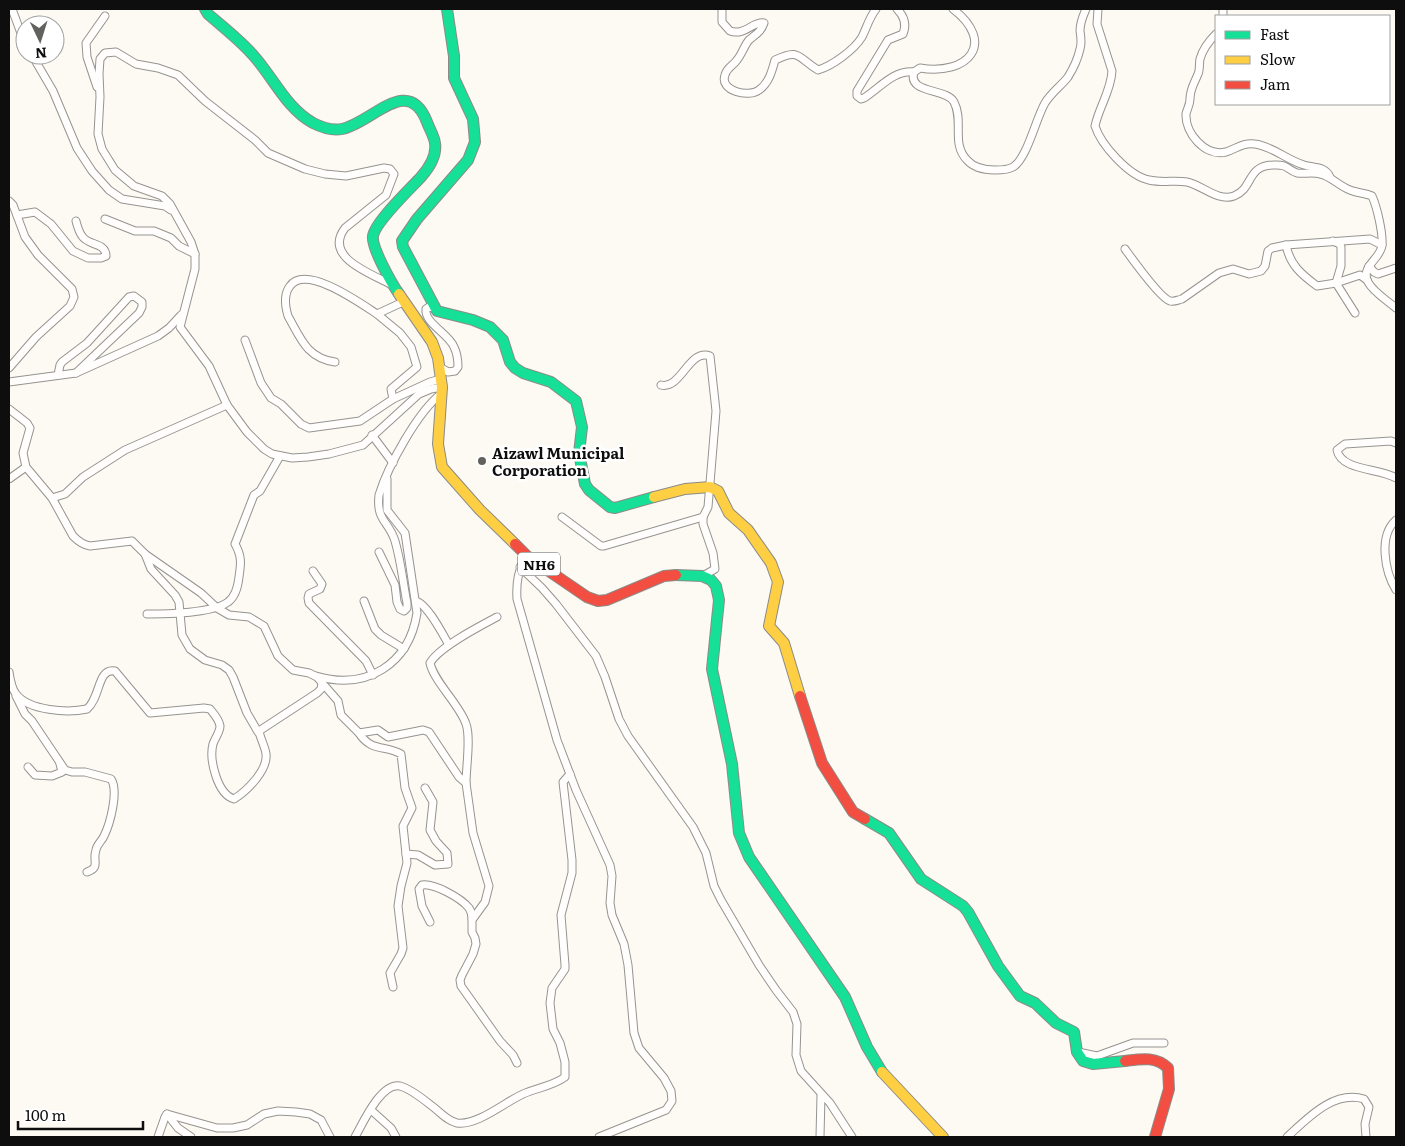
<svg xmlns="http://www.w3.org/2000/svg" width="1405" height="1146" font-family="Literata,serif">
	<rect width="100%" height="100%" fill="#fcfaf2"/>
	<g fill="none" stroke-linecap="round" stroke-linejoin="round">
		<defs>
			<g id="street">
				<path d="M12 9 25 44"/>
				<path d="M722 9V22L730 31C745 36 753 21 764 23 761 32 756 34 749 40 744 46 742 54 737 60 733 66 727 67 725 75 719 91 749 98 759 90 769 83 772 71 775 60 800 48 797 57 818 70 832 66 854 50 862 37 867 27 869 18 876 9"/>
				<path d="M897 9C904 16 907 24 903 34L888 40 857 91V96L861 99 864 98C880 88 893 70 914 72"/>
				<path d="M953 9C997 43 968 76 920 68L914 72C907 94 947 88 954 102 964 121 951 144 967 160 974 168 984 170 995 170 1001 170 1008 170 1013 167 1027 159 1036 118 1045 103 1051 93 1061 86 1068 77 1073 69 1078 58 1080 49 1082 43 1081 37 1080 31 1080 22 1083 16 1086 9"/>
				<path d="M1098 9 1097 24 1112 71C1111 91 1099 107 1095 126 1101 145 1129 176 1149 180 1162 183 1175 180 1187 182 1202 185 1218 202 1234 196 1254 188 1246 166 1273 165 1289 164 1287 170 1297 173 1305 174 1313 172 1320 174 1331 176 1339 186 1350 190 1357 193 1365 193 1372 196 1377 207 1383 233 1382 245 1381 259 1360 266 1368 282 1373 292 1388 301 1396 308"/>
				<path d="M1223 9V16"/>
				<path d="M1216 34C1209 41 1203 48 1200 59 1199 64 1200 70 1198 74 1194 84 1190 89 1190 99 1190 105 1187 109 1186 114 1185 133 1205 157 1226 152 1236 149 1243 142 1255 144 1272 146 1287 160 1304 165 1314 168 1325 166 1330 177"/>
				<path d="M32 55 53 91 77 148 92 171 109 190 122 199 165 206 171 210"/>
				<path d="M97 87 87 57 86 43 105 16"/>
				<path d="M9 201 13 205 25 237 38 255 72 289 74 297 70 306 36 337 9 368"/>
				<path d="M17 215 35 212 51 224 73 251 88 258H101L106 256C106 242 88 246 82 236 79 232 77 225 76 221"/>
				<path d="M105 219 135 231H154L171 238 179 246 195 254"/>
				<path d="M1333 241 1340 244 1341 247V266L1336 283 1355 313"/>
				<path d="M1286 245C1290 265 1301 274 1317 286L1336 283 1360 275 1367 280"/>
				<path d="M1125 249C1133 260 1160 298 1170 301 1174 302 1178 300 1182 299L1219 273 1233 269 1249 274 1261 271 1265 266 1268 251 1272 248 1286 245 1370 239 1382 245"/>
				<path d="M1369 266 1374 272 1378 274 1396 268"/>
				<path d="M390 284C370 273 323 257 345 228L386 195 394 174 390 169 384 168 346 176 325 174 305 169 268 153 255 140 205 101 178 75 158 68 136 64 116 52 105 53 100 59 99 74 100 97 98 134 102 149 115 170 134 186 162 196 170 204 191 242 195 254V269L180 327 209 366 227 405 247 432 264 449 272 454 292 458 308 457 329 454 363 445 419 394 431 389 442 387"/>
				<path d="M434 308 429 307 426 309C424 323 449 334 454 347 457 353 458 360 458 367L455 371 448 372 440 367"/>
				<path d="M377 314 400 333 411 347 417 367 391 389 393 399"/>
				<path d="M245 340 261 383 271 398 281 404 301 424 309 428 360 421 393 399 430 382 441 379"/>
				<path d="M335 362C307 358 301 339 288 316 285 306 283 295 290 286 306 264 360 303 377 314L403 302"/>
				<path d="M58 375 60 365 62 362 87 343 129 297 134 296 142 302V307L139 313 76 373"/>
				<path d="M9 382 76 373 158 336 169 328 181 315"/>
				<path d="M9 409 27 423 30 428 23 453 26 467 52 498 73 536C78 541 83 545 90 546L132 541 145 554 201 593 217 608 229 615 249 617 264 626 278 656 293 670 309 673 317 677 338 701 341 715 359 733 378 730 388 737 423 730 429 732 459 777 466 783 473 833 489 886 485 902 472 920V932L475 938 476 944 473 954 462 975 460 980 461 986 500 1041 513 1055 517 1063"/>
				<path d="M372 435 393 463"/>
				<path d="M1396 443 1391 441 1345 444 1337 450C1341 471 1380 468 1396 478"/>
				<path d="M9 479 26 467"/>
				<path d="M52 498 65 494 83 477 125 450 227 405"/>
				<path d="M562 517 601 546H604L703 517 708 507 716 411 710 356C689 348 681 390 661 385"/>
				<path d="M1396 520C1378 536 1385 572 1396 590"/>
				<path d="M379 552 395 585 397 602 400 609 404 611 407 608V603C403 583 401 561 395 541 389 521 376 521 379 495 388 466 418 411 442 393"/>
				<path d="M145 554 151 569 175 595 179 602 182 635 190 649 205 660 222 665 229 670 233 677 247 713 258 732"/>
				<path d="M527 556C518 570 516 582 517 599L557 740 576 790 610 865 612 876 610 903 612 915 624 944 628 965 634 1033 639 1048 664 1078 671 1091 672 1101 666 1110 599 1137"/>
				<path d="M520 567 542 588 556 604 596 656 605 677 619 719 628 736 693 827 706 853 714 886 721 900 759 965 776 990 793 1012 797 1024 796 1055 801 1071 830 1103 852 1137"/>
				<path d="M313 571 322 584 320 589 309 594 308 598 309 603 366 661 373 675"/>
				<path d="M703 576 715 569 713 553 703 524V517"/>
				<path d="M364 601 375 629 381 635 404 649"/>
				<path d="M416 601C428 605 442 633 449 645"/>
				<path d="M147 614C166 614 214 613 228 602 235 597 238 586 239 577 241 564 242 556 235 544L254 495 260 491 280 456"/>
				<path d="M9 672C10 679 12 689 16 694 29 711 68 713 87 709 101 697 97 668 115 671L150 713 204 708 210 709C214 714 219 719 220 726 220 732 215 738 213 744 209 759 217 794 234 799 247 791 268 770 266 754 265 746 260 738 259 731L317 693 321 689 322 683"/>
				<path d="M316 676C367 691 409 664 417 613L405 533 387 510V479"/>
				<path d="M16 696 25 714 32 721 65 770 72 772H85L111 779C119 791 110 824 104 836 102 841 97 844 96 850 92 861 101 867 87 872"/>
				<path d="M359 733C371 752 385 745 401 754L405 788 412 808 403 826 407 863 401 886 398 906 403 948 401 954 390 973 393 987"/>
				<path d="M28 767 35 775 52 776 62 772 60 764"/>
				<path d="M466 783C466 768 471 737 466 724 460 705 434 682 430 663 439 647 480 626 497 617"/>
				<path d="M406 854 418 855 435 865 448 864 447 853 436 841 430 830 433 802 425 788"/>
				<path d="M430 922 422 906 419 889 422 885C434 883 461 898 469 908 471 911 472 915 472 919"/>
				<path d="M1078 1052 1097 1056 1133 1043H1164"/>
				<path d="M371 1110 391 1128 396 1137"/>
				<path d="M167 1114 178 1128 191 1137"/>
				<path d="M158 1137 165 1117 167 1114 217 1128H233L247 1125 264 1114 278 1111 296 1112 310 1114 321 1120 330 1137"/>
				<path d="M355 1137C363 1123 381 1082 400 1086 411 1089 423 1099 432 1106 440 1112 447 1121 457 1123 477 1126 505 1102 523 1094 536 1088 553 1086 565 1077V1062L560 1043 553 1029 550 1003 552 988 565 969V965L561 915 572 873V860L563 782 570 774"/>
				<path d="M820 1137 821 1095"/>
				<path d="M1287 1137C1307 1119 1333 1090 1364 1099L1369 1107 1365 1124 1366 1137"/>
			</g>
			<g id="fast">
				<path d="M205 9 208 14C223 27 240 40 253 55 273 77 286 108 313 123 321 127 333 131 342 129 372 123 408 73 427 122 429 128 434 136 435 143 437 156 429 168 421 177 410 189 375 222 373 236 371 247 392 284 399 294"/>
				<path d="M447 9 454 56V78L473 119 475 142 468 160 417 219 402 241 403 247 437 311 473 320 490 327 503 340 510 362 515 368 523 373 551 382 576 401 582 427 579 453 585 484 589 490 610 507 615 508 654 497"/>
				<path d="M676 575 702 576 711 580 716 586 719 600 712 669 732 764 739 833 749 857 845 997 867 1047 882 1072"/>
				<path d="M865 819 889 833 921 879 963 906 968 912 998 966 1020 996 1035 1003 1056 1023 1074 1032 1077 1052 1083 1061 1093 1064 1125 1061"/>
			</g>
			<g id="slow">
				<path d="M399 294 432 342 438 358 442 387 438 444 442 467 480 510 515 544"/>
				<path d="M654 497 685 489 710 487 718 491 729 513 748 530 771 563 778 582 769 626 784 643 800 696"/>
				<path d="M882 1072 943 1137"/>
			</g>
			<g id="jam">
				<path d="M515 544 527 556 587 597 598 601 607 600 664 576 676 575"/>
				<path d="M800 696 822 763 853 812 865 819"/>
				<path d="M1125 1061C1141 1059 1156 1056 1168 1068L1169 1089 1155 1137"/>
			</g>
		</defs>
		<use href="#street" stroke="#959491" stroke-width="9"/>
		<use href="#fast" stroke="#8c8b87" stroke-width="12"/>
		<use href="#slow" stroke="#8c8b87" stroke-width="12"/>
		<use href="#jam" stroke="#8c8b87" stroke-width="12"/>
		<use href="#street" stroke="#fffefd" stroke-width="7"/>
		<use href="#fast" stroke="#16e098" stroke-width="10"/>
		<use href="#slow" stroke="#ffcf43" stroke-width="10"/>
		<use href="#jam" stroke="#f24e42" stroke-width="10"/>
	</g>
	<circle fill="#61615e" stroke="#fff" stroke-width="2" cx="482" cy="461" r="5"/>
	<g text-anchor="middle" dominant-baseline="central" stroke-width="5" stroke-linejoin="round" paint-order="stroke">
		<rect fill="#fff" stroke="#565656" stroke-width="1" x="518" y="552.5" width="42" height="23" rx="4"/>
		<g font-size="14" font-weight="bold" fill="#0e0e0e">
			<text x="539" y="564">NH6</text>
		</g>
		<g font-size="15" font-weight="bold" fill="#0e0e0e" stroke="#fff" text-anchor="start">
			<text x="492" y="452">Aizawl Municipal<tspan x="492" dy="17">Corporation</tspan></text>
		</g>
	</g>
	<rect width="1405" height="1146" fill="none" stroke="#0e0e0e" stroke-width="20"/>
	<rect x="1215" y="15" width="175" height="90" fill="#ffffff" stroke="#9f9f9f"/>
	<rect x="1225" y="31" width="25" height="8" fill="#16e098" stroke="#9f9f9f"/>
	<text x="1260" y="40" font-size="15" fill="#0e0e0e">Fast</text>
	<rect x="1225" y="56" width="25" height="8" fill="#ffcf43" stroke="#9f9f9f"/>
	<text x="1260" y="65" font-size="15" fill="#0e0e0e">Slow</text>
	<rect x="1225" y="81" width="25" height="8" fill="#f24e42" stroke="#9f9f9f"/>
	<text x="1260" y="90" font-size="15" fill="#0e0e0e">Jam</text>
	<g transform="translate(40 40) rotate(176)"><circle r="24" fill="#ffffff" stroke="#9f9f9f"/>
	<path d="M0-4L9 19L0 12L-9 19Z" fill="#61615e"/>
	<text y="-8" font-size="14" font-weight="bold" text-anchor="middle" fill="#0e0e0e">N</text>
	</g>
	<path d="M18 1121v8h125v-8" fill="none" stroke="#0e0e0e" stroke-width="2.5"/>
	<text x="25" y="1121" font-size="15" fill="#0e0e0e" stroke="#ffffff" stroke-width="4" paint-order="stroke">100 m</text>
</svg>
